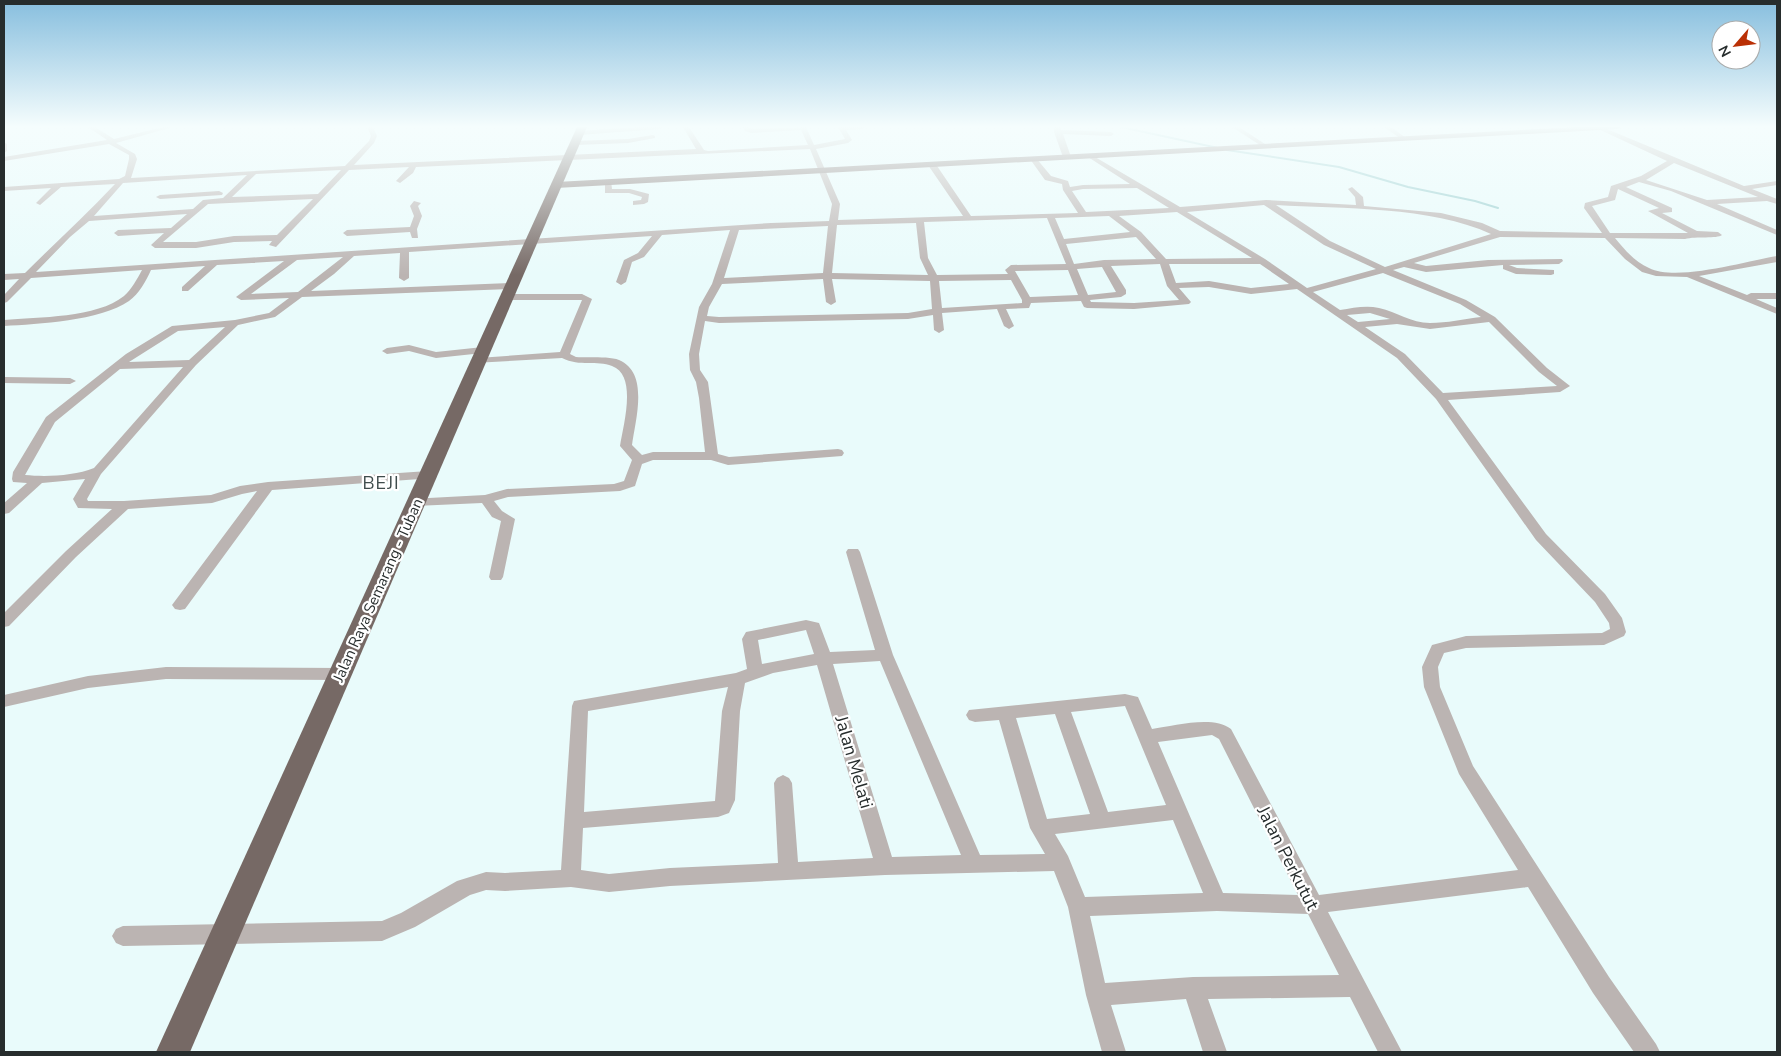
<svg xmlns="http://www.w3.org/2000/svg" width="1781" height="1056" font-family="'Nunito Sans',sans-serif">
	<rect width="100%" height="100%" fill="#e9fbfb"/>
	<g fill="none" stroke-linecap="round" stroke-linejoin="round">
		<g stroke="#97cdce" stroke-width="2">
			<path d="M1121 127 1218 148"/>
			<path d="M1227 150 1339 167 1408 187 1475 201 1498 208"/>
		</g>
		<g fill="#bbb4b2" fill-rule="evenodd">
			<path d="M88 127H95L114 139 163 127H173L116 143 135 154 137 159 131 178 345 166 369 141 371 136 367 127H373L377 136 374 143 354 165 696 149 683 127H689L704 150 708 151 808 145 801 130 751 133 745 131 742 127H748L751 129 806 127 814 145 845 139 838 127H866L863 129 846 130 852 140 848 143 816 149 840 204 838 220 963 216 928 165 932 163H935L971 216 1078 213 1063 190 1062 184 1045 180 1030 159 1036 158 1051 176 1068 181 1070 187 1083 185 1130 184 1088 157 1087 156 1090 154 1180 207 1266 200 1356 205 1355 197 1348 189 1352 187 1363 197 1364 206 1441 213 1482 223 1500 231 1602 233 1584 208 1585 203 1608 197 1611 186 1641 176 1667 161 1594 127H1602L1744 186 1777 181V185L1752 189 1777 199V204L1767 201 1717 204 1777 230V235L1671 191 1639 182 1626 187 1672 208V212L1662 213 1697 231 1718 232 1722 235C1717 239 1696 236 1685 239L1615 238C1624 249 1635 262 1649 268 1677 282 1746 261 1777 256V262L1699 276 1747 295 1751 293H1777V299H1756L1777 308V314L1687 277 1656 276 1642 272 1625 259 1605 238 1500 237 1414 263 1426 266 1488 260 1562 259 1563 261 1559 264 1509 265 1517 268 1554 270V274L1551 275 1516 274 1503 269V265L1426 272 1404 267 1393 270 1466 300 1495 317 1547 368 1570 386 1560 392 1448 400 1546 534 1605 594 1622 618 1626 632 1624 636 1604 645 1466 648 1444 653 1438 667 1440 687 1473 766 1609 977 1656 1044 1660 1052H1634L1593 993 1528 887 1328 912 1402 1052H1378L1350 997 1208 999 1227 1052H1203L1186 999 1111 1005 1126 1052H1102L1086 995 1068 907 1054 871 885 875 670 886 609 892 571 887 505 891 486 890 470 895 415 927 382 941 123 946 116 943 112 936 116 929 123 926 382 921 401 913 457 881 486 872 505 873 561 870 572 706 574 701 736 673 747 669 742 639 746 632 806 620 819 623 830 652 875 650 846 552 848 549H858L860 552 893 655 980 855 1045 854 1030 828 999 720 975 722 969 720 966 715 969 710 1125 694 1138 697 1152 729C1174 726 1213 715 1231 729L1319 895 1518 870 1459 774 1424 687 1422 667 1432 645 1466 636 1602 633 1610 629 1609 623 1595 602 1536 540 1436 399 1397 358 1297 289 1251 294 1209 287 1179 288 1191 302 1189 304 1134 309 1087 308 1084 307 1081 301 1031 303 1029 308 1006 309 1014 326 1009 329 1004 326 997 309 942 313 944 330 939 333 934 330 933 315 908 319 719 323 705 321 699 354 700 370 708 382 718 454 729 457 838 449 842 450 844 453 842 456 728 465 711 460H653L642 464 635 486 620 491 508 497 494 501 502 511 515 519 503 577 501 580H491L489 577 501 521 492 517 482 503 415 506 410 505 408 502 410 499 485 495 507 489 614 484 624 481 632 460 620 446C623 426 638 375 612 366 597 360 580 367 562 358L474 363 473 361 478 358 560 352 582 300H507L502 297 507 294H582L592 299 570 354 576 357C587 358 609 356 619 360 650 373 635 421 632 445L642 455 653 452H705L699 398 696 382 690 370 689 354 699 307 712 284 730 230 662 235 644 257 632 262 626 282 621 285 616 282 624 260 638 253 652 236 409 252V278L404 281 399 278 400 253 354 256 334 274 311 291 512 283 517 286 512 289 302 297 275 317 238 325 196 365 101 474 87 499 88 501H124L211 495 240 486 268 482 428 471 433 472 434 475 433 478 272 490 185 609 180 610 175 609 172 605 175 601 257 491 242 494 212 503 128 509 76 557 9 626 4 627V613L66 551 112 509 78 508 73 499 85 479 42 483 9 513 4 514V503L27 483 13 482 12 479 13 472 46 417 126 354 172 326 235 320 269 313 289 298 241 300 236 297 284 261 217 265 188 291H182V287L205 266 151 270C146 281 139 294 129 301 100 321 38 324 4 326V320C38 317 97 318 124 296 132 289 137 279 142 270L31 278 7 302 4 303V295L19 279 4 280V274L25 273C55 243 86 215 115 184L61 187 40 205 36 203 51 188 4 191V187L119 179 125 176 129 159V155L109 144 4 161V157L107 140ZM810 149 832 204 829 221 771 223 36 272 70 237 89 221 187 214 171 228 118 230 114 233 118 236 164 233 151 245 155 248H196L234 242 272 241 269 245 276 247 349 170 409 167 396 181 400 183 413 173 416 167ZM1674 163 1758 197 1707 200 1646 180ZM341 170 318 194 232 197 256 174ZM247 175 223 198 203 200 193 209 94 216 123 183ZM1137 188 1169 208 1086 212 1072 191 1083 189ZM1618 189 1659 208 1648 211 1688 233H1610L1592 206 1615 200ZM313 199 277 235 234 236 196 242H163L208 204ZM1264 205 1324 245 1376 269 1307 288 1265 259 1187 212ZM1276 205C1342 209 1431 206 1491 234L1385 267 1330 241ZM1177 212 1252 258 1166 259 1141 232 1119 216ZM1109 216 1130 232 1064 239 1055 218ZM1047 218 1066 264 1011 265 1005 270 1008 274 937 275 928 258 924 222ZM916 223 920 258 928 275 832 273 837 225ZM828 226 823 273 724 278 739 230ZM1136 237 1156 259 1104 260 1074 264 1066 244ZM343 257 298 292 251 294 297 260ZM1160 264 1167 286 1179 300 1134 303 1091 302 1090 300 1121 297 1126 294V290L1111 266ZM1169 264H1260L1289 284 1251 288 1209 281 1176 283ZM1102 267 1116 292 1088 295 1077 269ZM1068 270 1078 295 1030 297 1015 271ZM1383 273 1460 304 1481 317C1464 319 1447 323 1430 323 1411 323 1397 312 1379 308 1366 305 1353 308 1340 310L1313 292ZM823 279 826 302 831 305 836 302 832 279 930 281 932 309 908 313 719 317 707 316 709 307 722 284ZM1011 280 1022 300V303L942 308 939 281ZM1370 313 1390 319 1358 322 1347 315ZM1489 322 1539 372 1557 386 1443 393 1405 354 1365 327 1397 324 1430 329ZM225 327 189 360 129 362 178 331ZM183 367 94 468C74 476 46 477 25 475L55 422 120 369ZM806 630 814 654 762 664 758 640ZM880 661 961 855 892 857 833 664ZM817 665 873 858 798 862 792 783 789 778 783 775 777 778 774 783 778 863 670 868 609 874 581 870 583 828 718 817 729 813 735 800 740 711 745 683 773 673ZM728 687 722 711 715 801 584 812 588 711ZM1125 706 1166 805 1108 812 1071 712ZM1055 714 1090 814 1047 819 1016 718ZM1212 735 1219 739 1298 895 1223 893 1158 742ZM1173 820 1203 893 1085 897 1068 856 1055 834ZM1217 911 1308 914 1339 975 1193 977 1105 983 1090 916Z"/>
			<path d="M637 127H663L660 129 579 135 576 133 579 131Z"/>
			<path d="M1054 127H1060L1061 130 1111 132 1114 134 1111 136 1063 134 1071 157 1067 159 1063 157 1054 132Z"/>
			<path d="M1232 127H1239L1268 146 1263 147Z"/>
			<path d="M1384 127H1391L1406 138 1401 139Z"/>
			<path d="M653 135 655 136V138L628 143 575 145 572 143 575 141 628 139Z"/>
			<path d="M4 142 7 144V151L4 153Z"/>
			<path d="M605 180H611L612 189H630L649 194 648 202 644 204 633 205V201L641 200 642 197 629 193H605Z"/>
			<path d="M219 191 223 193 222 195 160 199 156 197 160 195Z"/>
			<path d="M414 201 421 203 418 206 422 216 417 229 418 238H412L410 232 347 236 343 233 347 230 410 227 414 216 410 206Z"/>
			<path d="M409 345 436 352 483 347 488 350 483 353 436 358 409 351 387 354 382 351 387 348Z"/>
			<path d="M4 377 70 378 76 381 70 384 4 383Z"/>
			<path d="M166 667 341 668 347 670 349 674 347 678 341 680 166 679 88 688 4 707V695L88 676Z"/>
		</g>
		<path fill="#897d7a" fill-rule="evenodd" d="M1577 127H1621L1617 129 556 188 551 185 556 182Z"/>
		<path fill="#766965" fill-rule="evenodd" d="M577 127H587L190 1052H156Z"/>
	</g>
	<linearGradient id="sky" x2="0" y2="1"><stop stop-color="#87bede"/><stop offset="0.46" stop-color="#f5fdfd"/><stop offset="1" stop-color="#f5fdfd" stop-opacity="0"/></linearGradient>
	<rect width="1781" height="275" fill="url(#sky)"/>
	<g text-anchor="middle" dominant-baseline="central" stroke-width="4.5" stroke-linejoin="round" paint-order="stroke">
		<g font-size="15" fill="#272d2d" stroke="#fff">
			<text transform="translate(378 590) rotate(-66)">Jalan Raya Semarang - Tuban</text>
		</g>
		<g font-size="18" letter-spacing="1" fill="#3e4c4c" stroke="#fff">
			<text x="381" y="483">BEJI</text>
		</g>
		<g font-size="18" fill="#272d2d" stroke="#fff">
			<text transform="translate(854 762) rotate(74)">Jalan Melati</text>
			<text transform="translate(1288 858) rotate(63)">Jalan Perkutut</text>
		</g>
	</g>
	<rect width="1781" height="1056" fill="none" stroke="#272d2d" stroke-width="10"/>
	<g transform="translate(1736 45) rotate(242)"><circle r="24" fill="#ffffff" stroke="#a9abab"/>
	<path d="M0-4L9 19L0 12L-9 19Z" fill="#ba3005"/>
	<text y="-8" font-size="14" font-weight="bold" text-anchor="middle" fill="#272d2d">N</text>
	</g>
</svg>
